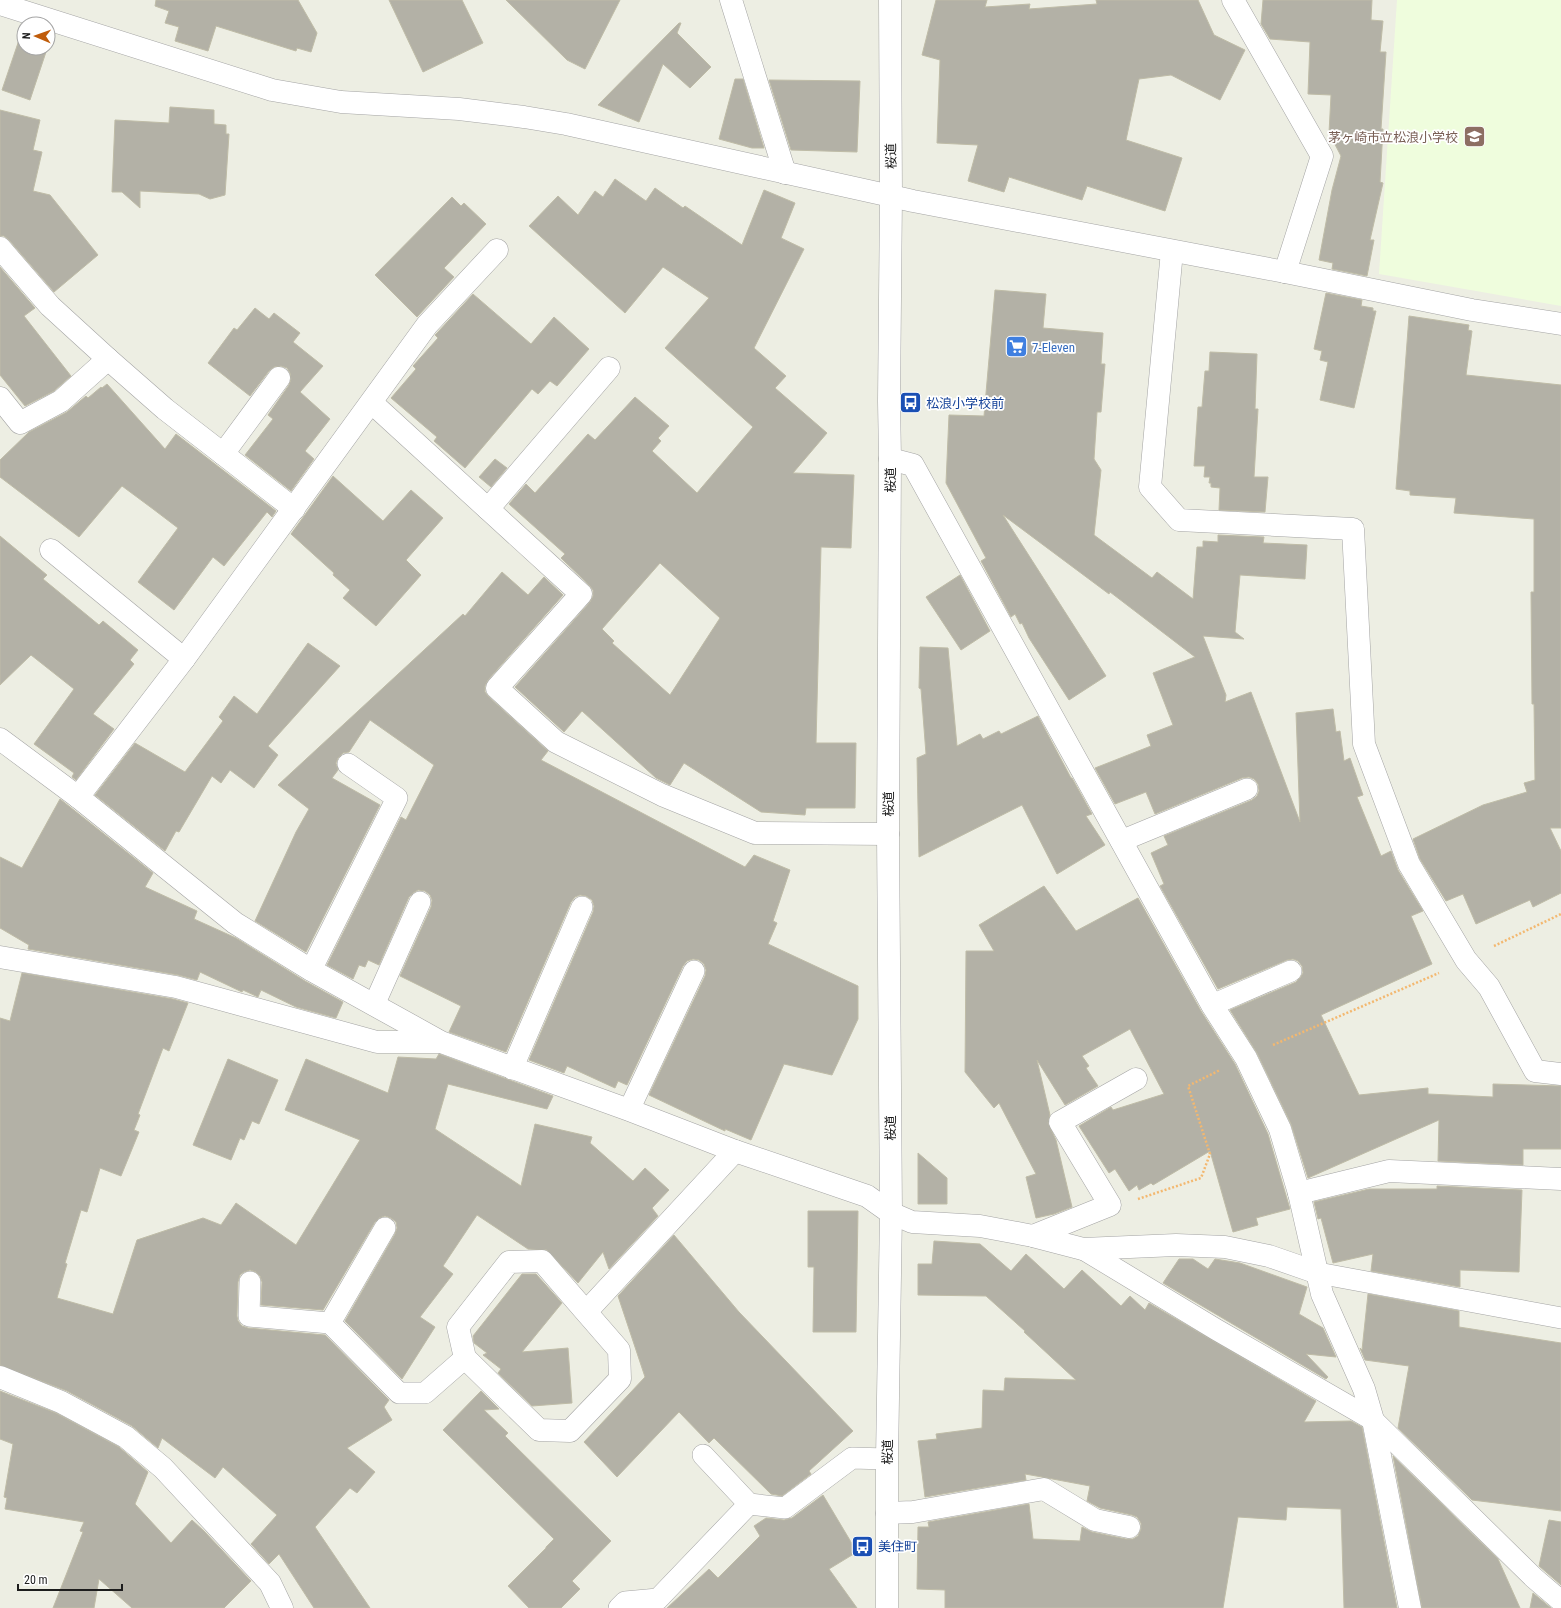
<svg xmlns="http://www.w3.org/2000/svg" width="1561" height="1608" font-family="'Roboto Condensed','Noto Sans JP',sans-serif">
	<rect width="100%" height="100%" fill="#edeee3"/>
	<path fill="#effddd" d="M1397 0H1561V306L1379 274Z"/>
	<g fill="#b3b1a6" stroke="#bfbca7" fill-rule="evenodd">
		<path d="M156 0H298L317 33 311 52 297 48 296 51 216 26 208 51 175 41 179 27 165 23 169 11 155 6Z"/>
		<path d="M389 0H462L483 43 423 72Z"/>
		<path d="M506 0H620L585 69 567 60Z"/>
		<path d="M936 0H987L985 7 1030 4 1029 9 1097 4 1096 0H1198L1214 35 1245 50 1220 100 1171 75 1139 79 1126 140 1182 158 1165 211 1087 186 1082 200 1009 177 1004 192 968 181 978 145 937 143 940 60 922 55Z"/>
		<path d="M1263 0H1372L1371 20 1383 21 1380 52H1386L1381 129H1383L1380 182 1383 183 1370 240H1374L1367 276 1332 269 1333 263 1319 260 1332 190 1341 156 1329 133 1331 95 1308 94 1310 42 1270 39 1261 24Z"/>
		<path d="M679 23H681L677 33 711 67 690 88 663 64 639 122 598 105Z"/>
		<path d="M19 40 24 41V48H43L47 49 30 100 2 90Z"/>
		<path d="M735 79H743L764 148H752L719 139Z"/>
		<path d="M769 80 860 81 857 152 791 150Z"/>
		<path d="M170 107 214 110V124L226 125V134H229L225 195 210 199 199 194 140 191V208L122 192H112L115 120 169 123Z"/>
		<path d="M0 110 40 120 33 150 42 152 33 191 50 195 98 255 54 292 9 240 4 236H0Z"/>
		<path d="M615 179 646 201 655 188 683 208 685 206 742 245 764 190 795 203 781 238 804 249 754 348 786 376 775 388 827 433 793 473 854 475 851 548 821 547 816 743H856L855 808H806L805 815 761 812 684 763 670 785 656 778 582 711 564 732 515 687 590 602 593 596V590L589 585 561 558 565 554 509 504 526 484 535 493 588 434 595 440 635 397 669 426 658 438 661 441 652 451 697 493 753 427 665 348 709 298 663 267 625 313 529 226 558 196 578 215 595 191 603 197ZM660 563 720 618 670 695 612 643 614 641 602 629Z"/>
		<path d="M452 197 461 206 464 203 486 224 444 268 454 277 417 317 375 275Z"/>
		<path d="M0 267 35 308 24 316 71 376 54 391 25 406 0 375Z"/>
		<path d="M995 290 1046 294 1043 328 1103 333 1101 364H1105L1101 412H1097L1094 459 1101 470 1094 535 1152 578 1157 572 1193 599 1197 547H1203V541L1218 542V535L1264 537 1263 543 1307 545 1305 579 1240 575 1235 632 1244 639 1203 636 1226 695 1225 702 1251 692 1300 822 1296 713 1333 709 1336 732 1340 731 1344 761 1350 758 1363 795 1357 797 1381 856 1391 851 1398 870 1423 911 1411 916 1432 964 1321 1015 1359 1095 1428 1088V1094L1493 1097V1084L1561 1086V1149H1523V1165L1438 1161 1439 1120 1308 1178 1291 1124 1257 1053 1230 1010 1296 982 1300 978 1303 973 1302 966 1298 961 1293 959 1287 960 1218 989 1160 886 1164 884 1151 853 1168 845 1164 836 1252 800 1257 796 1259 791 1258 784 1254 779 1249 777 1242 778 1155 814 1146 792 1115 804 1095 768 1151 746 1147 735 1173 725 1153 673 1195 657 1110 592 1109 594 1003 515 1106 676 1069 700 1029 638 1022 623 1020 624 1015 614 1011 617 981 561 986 558 946 483 949 415 984 416Z"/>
		<path d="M1326 293 1362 300 1361 306 1373 308V311H1376L1354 408 1320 400 1328 362 1320 360 1322 351 1314 349Z"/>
		<path d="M473 294 531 344 554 317 589 349 557 386 550 381 538 394 532 389 465 468 434 441 437 437 391 398 416 369 413 366 438 338 435 335 437 333Z"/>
		<path d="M255 308 269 319 274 313 300 333 293 342 323 366 300 392 330 419 305 451 314 459 291 491 245 455 273 419 268 415 289 385 291 379 290 373 287 368 281 366 274 367 269 371 250 396 208 363 234 328 237 330Z"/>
		<path d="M1409 316 1469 325 1468 330 1472 331 1466 375 1561 385V828H1550L1561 851V893L1533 907 1530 900 1476 924 1463 894 1446 901 1420 859 1413 839 1483 805 1527 792 1524 783 1535 780 1534 704H1532L1531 592H1534V519L1454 513 1456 498 1410 495V491L1396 489Z"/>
		<path d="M1210 352 1257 354 1255 409H1258L1254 477H1268L1265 512 1219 510 1220 488 1211 487V483H1209L1210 477H1204L1205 466H1194L1198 407H1202L1205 371H1209Z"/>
		<path d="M107 384 165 449 176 434 276 511 272 517 267 512 224 566 213 557 174 610 138 582 178 528 153 509 122 486 79 537 0 477V460L29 432 67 412 86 396 88 398 101 387 102 388Z"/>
		<path d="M495 459 507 468 491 487 479 477Z"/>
		<path d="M333 476 383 521 411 490 443 518 406 560 421 575 376 626 343 598 350 590 333 575 334 573 291 534Z"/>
		<path d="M0 536 47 575 43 579 99 625 103 621 138 650 130 660 134 664 93 714 114 729 76 780 72 777 74 773 34 744 74 689 31 655 0 685Z"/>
		<path d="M502 572 528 595 544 577 563 595 488 680 485 686V692L489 697 548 751 541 760 745 867 754 855 790 870 773 921 777 923 768 944 858 986V1019L832 1075 784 1064 751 1140 725 1129V1131L649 1095 705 976 706 970 704 964 699 960 693 959 687 961 683 966 627 1085 618 1081 615 1088 567 1066 564 1073 529 1060 593 912 594 906 592 900 586 896 580 895 575 897 571 902 506 1052 449 1032 461 1006 400 976 431 907 432 900 430 895 425 891 418 890 413 893 409 897 379 965 368 960 365 967 359 965 353 979 327 965 401 817 406 820 434 765 370 720 349 752 343 753 338 758 336 763 338 770 332 778 380 805 306 952 255 921 296 832 309 809 278 785 463 614 465 616Z"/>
		<path d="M960 575 990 631 961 650 926 597Z"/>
		<path d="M308 643 340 666 268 746 278 755 254 788 230 770 221 783 212 776 179 832 176 831 165 851 95 795 135 743 185 772 223 721 219 717 234 696 257 714Z"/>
		<path d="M920 647 948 648 957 746 980 734 983 739 999 731 1001 734 1038 716 1071 778H1072L1092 814 1086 816 1105 845 1057 874 1022 805 919 857 917 758 926 754 921 689 919 688Z"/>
		<path d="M60 799 153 873 145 887 197 911 194 919 236 938 305 981 343 1002 336 1018 296 1007 261 990 258 997 243 990 242 992 240 991 200 972 197 980 178 975 28 949 29 945 0 928V857L22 868Z"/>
		<path d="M1044 886 1076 931 1138 898 1201 1011 1235 1064 1268 1134 1290 1209 1256 1218 1258 1225 1233 1232 1210 1151 1153 1185 1151 1183 1139 1190 1137 1185 1129 1191 1115 1169 1109 1173 1079 1126 1111 1107 1113 1110 1164 1094 1130 1029 1082 1056 1089 1066 1086 1068 1098 1086 1065 1105 1037 1060 1050 1115 1048 1123 1056 1140 1072 1207 1054 1214 1036 1218 1026 1177 1036 1174 999 1103 994 1108 965 1072 966 951H994L979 925Z"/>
		<path d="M22 973 173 999 188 1003 169 1051 163 1048 138 1114 140 1115 134 1130 139 1132 121 1176 100 1168 87 1212 81 1210 65 1263 67 1264 57 1298 113 1314 137 1240 203 1218 221 1225 236 1203 296 1245 360 1140 285 1110 306 1059 388 1093 398 1057 436 1059 439 1054 553 1096 547 1109 448 1084 435 1129 521 1186 535 1124 592 1137 590 1143 633 1181 645 1168 669 1190 652 1208 658 1216 609 1269 603 1252 578 1283 547 1250 528 1249 477 1215 443 1266 453 1274 420 1317 435 1327 402 1379 345 1321 395 1234 397 1228 396 1222 391 1218 385 1216 379 1218 375 1222 323 1310 261 1305 262 1282 260 1276 256 1272 250 1270 244 1272 240 1275 238 1282 237 1316 238 1321 242 1326 248 1328 325 1335 389 1400 384 1407 392 1420 347 1448 375 1472 357 1493 350 1488 315 1527 370 1608H314L279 1554 269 1564 251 1544 277 1515 223 1467 215 1478 162 1438 158 1448 132 1426 67 1391 0 1365V1018L10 1021Z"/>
		<path d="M228 1059 278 1080 259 1124 252 1121 244 1140 240 1138 231 1160 193 1145Z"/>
		<path d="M918 1153 947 1178V1204H918Z"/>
		<path d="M1437 1186 1522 1190 1519 1272 1460 1270V1287L1371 1271 1373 1254 1333 1263 1321 1218 1318 1219 1314 1202 1369 1189H1437Z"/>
		<path d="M808 1211H858L856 1332H813L814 1267H808Z"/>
		<path d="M674 1235 739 1312 853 1431 809 1471 811 1474 782 1496 771 1494 714 1438 709 1443 679 1412 617 1477 584 1442 645 1377 618 1296Z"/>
		<path d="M934 1241 980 1244 1011 1271 1026 1254 1064 1289 1082 1270 1121 1306 1130 1296 1145 1310 1149 1303 1316 1401 1304 1422 1351 1421 1362 1427 1397 1608H1344L1341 1509 1287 1507 1286 1520 1238 1517 1223 1608H945V1590L917 1589 918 1527H929L928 1522 1029 1504 1033 1539 1080 1541 1082 1527 1092 1532 1126 1539H1133L1138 1536 1141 1529V1523L1137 1517 1132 1515 1100 1508 1087 1501 1090 1486 1042 1477 1025 1474 1026 1480 925 1497 918 1441 937 1439 936 1434 982 1428 983 1390 1004 1391 1005 1378 1076 1380 1024 1332 1025 1331 986 1296 918 1295V1264H932Z"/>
		<path d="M1179 1259H1193L1208 1269 1215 1259 1240 1263 1307 1287 1299 1314 1323 1328 1336 1357 1306 1354 1328 1377 1326 1379 1163 1283Z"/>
		<path d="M522 1274H536L562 1303 522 1352 568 1348 572 1403 532 1406 498 1373 501 1369 483 1355 487 1353 474 1343 473 1336Z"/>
		<path d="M1368 1294 1459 1311V1327L1561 1343V1511L1472 1500 1398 1428 1409 1366 1365 1360 1360 1348 1362 1350Z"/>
		<path d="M0 1391 56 1413 119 1447 148 1472 135 1504 171 1543 192 1520 204 1531 251 1581 224 1608H132L99 1579 94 1608H53L83 1532 80 1531 84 1522 5 1509 7 1498 4 1497 13 1444 0 1439Z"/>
		<path d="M481 1391 499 1409 484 1410 508 1433 505 1436 611 1541 572 1581 580 1589 561 1608H529L508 1586 546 1548V1547L554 1539 443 1430Z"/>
		<path d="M1393 1456 1498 1559 1520 1608H1422Z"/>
		<path d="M823 1495 857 1552 829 1569 857 1608H667L709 1569 718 1578 760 1536 754 1526 766 1518 784 1520 792 1518Z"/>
		<path d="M1549 1520 1561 1522V1585L1539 1566Z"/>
		<path d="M1533 1593 1551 1608H1530Z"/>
	</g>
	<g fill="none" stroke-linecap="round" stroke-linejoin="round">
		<defs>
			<g id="service">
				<path d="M1121 841 1247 789"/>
				<path d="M311 970 397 798 348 764"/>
				<path d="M374 1005 420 902"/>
				<path d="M1212 1005 1291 971"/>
				<path d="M512 1069 582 907"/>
				<path d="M629 1110 694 971"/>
				<path d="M1083 1249 1217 1330 1373 1420 1534 1578 1561 1601"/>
				<path d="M1318 1273 1561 1318"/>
				<path d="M250 1282 249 1316 330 1323 399 1393H425L465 1358"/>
				<path d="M330 1323 385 1228"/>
				<path d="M703 1455 749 1504 785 1508 852 1458 887 1459"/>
				<path d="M619 1608 625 1602 658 1599 749 1504"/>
			</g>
			<g id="minor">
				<path d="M731 0 785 173"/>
				<path d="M1233 0 1322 156 1285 272"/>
				<path d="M891 196 913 201 1285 272 1472 310 1561 324"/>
				<path d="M0 248 50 306 108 359 165 409 294 509"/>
				<path d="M1172 251 1150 487 1179 520 1353 529 1364 744 1409 864 1466 960 1489 987 1535 1071 1561 1074"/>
				<path d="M0 398 20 423 61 401 108 359"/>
				<path d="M372 403 581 594 497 688 556 742 662 795 755 833 888 834"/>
				<path d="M223 454 279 378"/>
				<path d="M890 459 913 465 1212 1005 1246 1058 1280 1129 1299 1193 1322 1294 1364 1389 1373 1420 1410 1608"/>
				<path d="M488 509 609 368"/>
				<path d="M51 550 184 659"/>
				<path d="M0 739 78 797 235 923 311 970 441 1042 629 1110 735 1151 867 1196 891 1213 912 1222 980 1226 1033 1236 1083 1249 1176 1245 1225 1247 1269 1256 1318 1273"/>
				<path d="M78 797 184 659 427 325 497 250"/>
				<path d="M0 957 176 987 377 1042H438"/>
				<path d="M1299 1193 1389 1171 1561 1179"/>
				<path d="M1033 1236 1110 1205 1060 1122 1136 1079"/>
				<path d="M586 1312 542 1261 509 1262 458 1327 465 1358 539 1430 570 1431 620 1379 619 1350 586 1312 735 1151"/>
				<path d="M0 1377 61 1402 126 1437 163 1468 270 1583 282 1608"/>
				<path d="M887 1513 913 1512 1044 1489 1095 1520 1129 1527"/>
			</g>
			<g id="tertiary">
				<path d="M0 4 272 90 341 102 459 109 524 117 566 124 891 196"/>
				<path d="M887 1608V1459L891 1213 888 834 890 459 889 401 891 196 890 0"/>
			</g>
		</defs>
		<use href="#service" stroke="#a4a4a4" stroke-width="22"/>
		<use href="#minor" stroke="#a4a4a4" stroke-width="23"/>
		<use href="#tertiary" stroke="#a4a4a4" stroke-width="23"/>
		<g stroke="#f3b870" stroke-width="2.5" stroke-dasharray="2 2" stroke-linecap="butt">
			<path d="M1494 946 1561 914"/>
			<path d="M1273 1045 1439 973"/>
			<path d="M1138 1199 1201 1178 1210 1154 1188 1086 1220 1070"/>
		</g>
		<use href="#service" stroke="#fff" stroke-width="21"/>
		<use href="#minor" stroke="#fff" stroke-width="22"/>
		<use href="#tertiary" stroke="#fff" stroke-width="22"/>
	</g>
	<defs>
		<symbol id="school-square" viewBox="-11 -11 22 22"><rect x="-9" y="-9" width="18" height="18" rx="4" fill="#8d6e63" stroke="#fff"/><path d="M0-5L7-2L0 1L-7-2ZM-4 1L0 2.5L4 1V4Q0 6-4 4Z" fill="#fff"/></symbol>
		<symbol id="supermarket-square" viewBox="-11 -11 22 22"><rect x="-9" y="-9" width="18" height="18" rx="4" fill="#3f7fe0" stroke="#fff"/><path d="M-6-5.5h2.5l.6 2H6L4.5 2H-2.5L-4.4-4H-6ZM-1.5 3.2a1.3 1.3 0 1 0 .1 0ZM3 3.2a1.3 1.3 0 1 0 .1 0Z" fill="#fff"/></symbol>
		<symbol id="bus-square" viewBox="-11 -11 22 22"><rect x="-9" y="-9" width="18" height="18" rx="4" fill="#1a4fb4" stroke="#fff"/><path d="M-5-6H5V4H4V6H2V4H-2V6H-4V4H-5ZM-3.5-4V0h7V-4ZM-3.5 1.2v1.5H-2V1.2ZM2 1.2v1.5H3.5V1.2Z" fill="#fff"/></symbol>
	</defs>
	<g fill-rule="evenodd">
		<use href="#school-square" x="1462" y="124" width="25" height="25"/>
		<use href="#supermarket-square" x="1004" y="334" width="25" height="25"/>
		<use href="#bus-square" x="898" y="390" width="25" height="25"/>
		<use href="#bus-square" x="850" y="1534" width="25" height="25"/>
	</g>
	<g text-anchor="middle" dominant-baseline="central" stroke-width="3.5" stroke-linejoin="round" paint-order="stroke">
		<g font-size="13" fill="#785e54" stroke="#fff" text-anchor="end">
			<text x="1458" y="137">茅ヶ崎市立松浪小学校</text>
		</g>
		<g font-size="13" fill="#1d1d1d" stroke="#fff">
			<text transform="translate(891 156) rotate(-91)">桜道</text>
			<text transform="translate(890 480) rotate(-90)">桜道</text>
			<text transform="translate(888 804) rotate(-90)">桜道</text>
			<text transform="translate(890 1128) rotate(-90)">桜道</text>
			<text transform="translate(887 1452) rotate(-90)">桜道</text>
		</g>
		<g font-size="13" fill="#366cbe" stroke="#fff" text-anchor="start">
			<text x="1032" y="347">7-Eleven</text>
		</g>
		<g font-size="13" fill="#164399" stroke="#fff" text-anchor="start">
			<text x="926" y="403">松浪小学校前</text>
			<text x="878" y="1546">美住町</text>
		</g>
	</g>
	<g transform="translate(36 36) rotate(272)"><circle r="19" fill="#ffffff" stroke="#a5a5a5"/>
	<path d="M0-3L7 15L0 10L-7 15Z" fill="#c05c0a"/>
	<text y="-6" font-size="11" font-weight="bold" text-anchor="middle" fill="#1d1d1d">N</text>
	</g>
	<path d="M18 1584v6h104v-6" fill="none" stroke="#1d1d1d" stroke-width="2"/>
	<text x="24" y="1584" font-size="12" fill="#1d1d1d" stroke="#ffffff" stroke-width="3" paint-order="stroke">20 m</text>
</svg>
